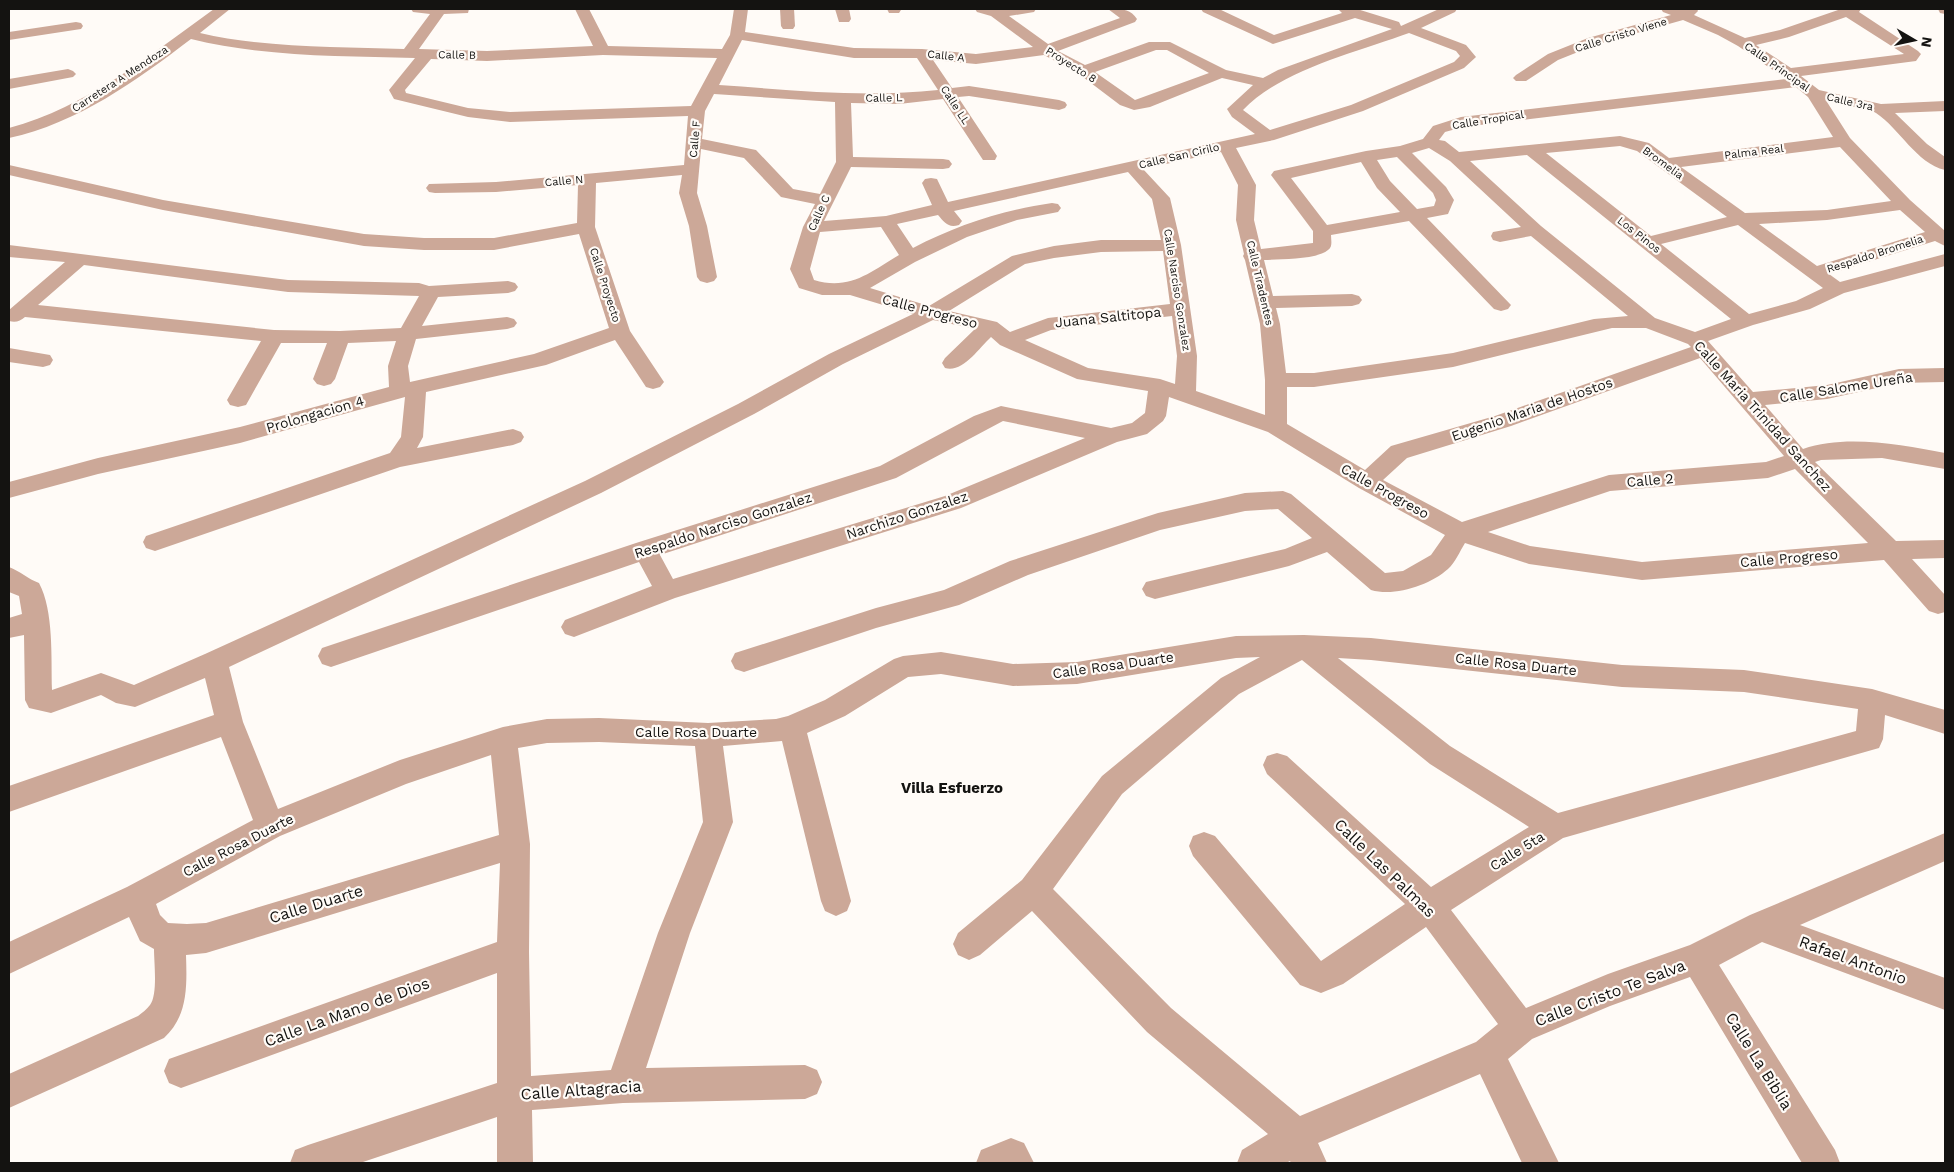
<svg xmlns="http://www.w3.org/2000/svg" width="1954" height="1172" font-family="'Work Sans',sans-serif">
	<rect width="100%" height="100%" fill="#fffbf7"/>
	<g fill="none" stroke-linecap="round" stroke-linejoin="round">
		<g fill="#cca898" fill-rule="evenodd">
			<path d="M214 9H230L200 33C263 48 339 47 404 49L430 14 413 12 411 9H469L468 13 444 14 419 49 487 51 593 46 575 9H589L608 46 722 49 730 35 734 9H748L745 32 854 48 922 49 976 54 1033 47 991 16 977 12 975 9H1036L1034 12 1009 16 1048 44 1120 18 1108 9C1120 9 1130 8 1137 19L1135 22 1058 51 1085 65 1149 42H1170L1226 70 1263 78 1278 70 1392 29 1355 18 1273 44 1203 12 1201 9H1219L1274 35 1342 13 1338 9H1357L1399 22 1401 26 1439 9H1457L1455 12 1421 28 1466 45 1476 57 1464 68 1363 111 1274 140 1236 148 1256 185 1254 220 1261 249 1313 243V231L1271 175 1274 171 1366 151 1400 146 1423 139 1433 126 1461 117 1786 79 1738 46 1718 35 1683 20 1598 44 1558 60 1526 81H1516L1513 78 1516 75 1548 54 1588 38 1671 15 1663 12 1661 9H1697L1698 11 1694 15 1745 38 1780 30 1841 9H1861L1859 12 1918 51 1921 54 1916 61 1801 76 1819 90 1881 104 1945 101V111L1895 113 1927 144 1945 157V170C1916 163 1900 129 1876 113 1868 108 1838 104 1827 102L1850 138 1910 200 1945 231V246L1935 241 1829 274 1840 282 1945 254V266L1844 293 1810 309 1753 325 1708 341 1753 392 1827 385 1899 369 1945 368V382L1899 383 1827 399 1765 405 1803 449C1846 434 1902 445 1945 453V469L1882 458 1821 460 1815 462 1896 541 1945 540V558L1912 559 1945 595V612L1938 614 1929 611 1884 560 1642 580 1529 564 1465 543C1460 551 1455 563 1448 569 1430 585 1395 597 1371 590L1327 552 1289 566 1155 599 1146 596 1142 589 1146 582 1285 549 1312 538 1278 509 1245 511 1160 530 1028 575 959 605 876 628 744 672 735 669 731 661 735 653 876 608 944 590 1010 561 1158 513 1245 493 1283 491 1291 494 1385 573 1403 571 1431 555 1445 535 1359 488 1268 432 1169 397 1166 416 1163 421 1147 434 1117 442 961 508 675 598 574 637 565 634 561 627 565 620 652 586 639 562 331 667 322 664 318 656 322 648 636 543 880 466 974 416 1001 406 1111 428 1132 423 1145 413 1148 391 1077 379 1000 345 991 337C978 349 963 373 945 368L942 363 945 358 975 329 933 320 843 364 754 414 601 493 229 667 243 722 278 809 400 760 503 727 547 719 599 718 708 723 776 719 788 716 825 700 894 659 903 656 941 652 1013 664 1077 662 1236 636 1304 635 1371 638 1622 665 1744 670 1872 689 1945 710V734L1885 715 1883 739 1879 748 1563 838 1451 910 1526 1008 1608 974 1690 945 1750 915 1945 833V861L1800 925 1945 978V1010L1762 942 1719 965 1835 1150 1840 1163H1802L1690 977 1610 1006 1532 1039 1508 1059 1559 1163H1522L1480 1074 1318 1143 1327 1163H1291L1290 1161 1286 1163H1237L1242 1150 1268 1134 1147 1032 1032 911 980 955 969 960 958 955 953 944 958 933 1022 880 1102 776 1221 678 1260 657 1236 658 1077 684 1013 686 941 674 908 677 845 716 807 733 851 901 847 911 836 916 825 911 821 901 782 741 723 746 733 822 690 933 646 1068 805 1065 817 1070 822 1082 817 1094 805 1099 623 1103 532 1110 533 1163H497V1117L360 1163H290L295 1150 308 1145 497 1083V973L181 1088 169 1083 164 1071 169 1059 497 942 500 863 206 953 186 955C187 986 188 1016 164 1038L9 1108V1074L138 1016C142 1013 147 1009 150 1005 158 994 154 963 154 949L140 941 129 917 9 974V942L127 887 253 820 221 737 9 812V786L214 715 205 678 135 707 116 703 101 695 51 713 29 708 25 700 24 635 9 638V618L22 614 19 596 9 592V567C20 571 28 579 39 583 54 611 51 658 52 690L101 673 134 685 205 654 585 481 738 404 829 354 913 314 850 295H822L799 288 790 269 803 227 815 204 781 197 744 158 701 149 697 193 707 226 717 277 714 281 707 283 700 281 697 277 689 226 679 193 682 175 596 183 595 227 630 331 664 382 660 387 653 389 646 387 615 340 546 365 426 392 423 437 417 448 513 429 521 432 524 437 521 442 513 445 400 467 155 551 146 548 143 542 146 536 390 453 401 437 405 397 240 443 98 474 9 498V482L98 458 240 427 389 387 388 366 396 341 348 343 335 379 331 384 324 386 317 384 313 379 327 343H281L246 405 238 407 230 405 227 400 261 341 25 317C20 321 16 323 9 321V310L65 262 9 257V245L288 280 419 283 429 286 508 281 515 283 518 287 515 291 508 293 438 297 422 326 507 317 514 319 517 323 514 327 507 329 416 339 408 366 410 382 534 354 609 328 579 234 494 250H424L364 246 163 210 9 175V165L163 200 364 234 424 238H494L577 223 578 185 496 192 435 193 429 192 426 188 429 184 496 182 684 165 688 116 510 122 468 117 394 99 389 90 415 58C341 56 264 57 191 39 136 81 78 123 9 138V128C87 107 150 55 214 9ZM1846 17 1904 54 1791 68 1756 45 1789 37ZM1409 33 1456 51 1460 56 1454 62 1351 105 1270 130 1243 110C1281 70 1357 52 1409 33ZM742 40 854 58H917L938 90C865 98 792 90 719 85ZM1156 50H1167L1209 73 1135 100 1095 72ZM603 55 717 58 691 106 510 112 468 108 406 93 405 90 431 59 487 61ZM1044 55 1079 74 1120 105 1134 110 1150 107 1222 78 1253 85 1227 109 1232 117 1255 134 948 202 937 179 931 178 925 179 922 183 932 205 886 216 824 221 851 167 943 169 949 168 952 164 949 160 943 159 853 157 851 103 899 104 943 99 983 160H995L997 156 958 97 969 96 1059 110 1065 108 1067 105 1065 102 1059 100 969 86 952 88 933 60 976 64ZM1796 87 1808 97 1833 137 1669 158 1649 143 1620 136 1459 152 1445 141 1439 140 1445 132 1463 127ZM714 94 835 102 836 162 820 194 793 189 756 150 702 139 705 111ZM1620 146 1637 151 1727 217 1651 236 1546 153ZM1840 147 1891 201 1827 210 1745 213 1681 167ZM1429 148 1450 161 1521 227 1493 232 1491 236 1493 240 1500 242 1531 236 1628 316 1594 319 1453 353 1314 373H1286L1280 324 1276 308 1352 306 1359 304 1362 300 1359 296 1352 294 1273 296 1264 260C1280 259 1316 260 1328 250 1333 247 1331 240 1331 235L1409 221 1494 309 1501 311 1508 309 1511 305 1427 218 1448 214 1454 200 1446 187 1412 153ZM1221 152 1238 185 1236 220 1244 254 1243 256 1245 260 1260 324 1265 380V415L1196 391 1197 356 1181 245 1170 198 1143 169ZM1527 155 1731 319 1695 332 1655 318 1541 226 1470 161ZM1397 157 1433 193 1436 200 1434 206 1417 209 1390 181 1377 160ZM1361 162 1377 188 1400 212 1327 225 1291 178ZM1128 172 1152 199 1161 240H1101L1054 246 1012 256 929 306 870 288 915 262 967 237 1017 220 1058 212 1061 208 1058 204 1052 203C1003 210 957 225 913 248L897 224 938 215C945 223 948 228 959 225L962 221 954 211ZM1900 210 1925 232 1817 266 1759 224 1827 220ZM1738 225 1823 288 1796 301 1749 314 1661 244ZM881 227 899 255C871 272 849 291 814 280L810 269 820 232ZM1163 251 1170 304 1048 318 1010 332 997 322 949 311 1025 264 1054 258 1101 252ZM84 265 288 292 419 296 401 328 340 331 274 330 38 305ZM1172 316 1177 356 1175 384 1160 379 1088 368 1025 340 1051 330ZM1612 328H1646L1688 344 1691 347 1495 416 1391 446 1365 470 1287 424V387H1314L1453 367ZM1700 358 1784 456 1766 462 1609 475 1462 522 1383 480 1407 458 1511 426ZM1003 421 1085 438 945 496 673 579 660 555 896 478ZM1795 469 1868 543 1642 562 1530 546 1488 532 1610 491 1768 478ZM1338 658 1371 660 1622 687 1744 692 1858 709 1856 731 1558 813 1450 746ZM1302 660 1430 764 1529 827 1431 887 1287 756 1277 753 1267 756 1263 765 1267 774 1405 904 1321 961 1215 836 1204 832 1193 836 1189 846 1193 856 1300 985 1321 993 1343 984 1426 927 1498 1024 1476 1042 1300 1116 1171 1008 1053 889 1122 794 1239 694ZM599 742 695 746 703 822 658 933 611 1070 531 1076 529 952 530 844 518 748 547 743ZM491 755 499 835 206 923 187 924 168 923 160 915 156 904 280 836 406 784Z"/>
			<path d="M780 9H794L795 26 793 29H783L781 26Z"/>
			<path d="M835 9H849L851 19 849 22H839Z"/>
			<path d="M887 9H901V10L899 13H889Z"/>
			<path d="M1938 9H1945V14L1940 13Z"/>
			<path d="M76 22 81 23 83 26 81 29 9 40V32Z"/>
			<path d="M68 69 73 71 76 74 73 77 9 89V79Z"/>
			<path d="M9 348 50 355 53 360 50 365 43 367 9 362Z"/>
			<path d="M1011 1138 1024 1143 1034 1163H976L981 1150Z"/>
		</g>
	</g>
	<g text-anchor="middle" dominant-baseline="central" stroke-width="4.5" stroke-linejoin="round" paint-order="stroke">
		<g font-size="11" fill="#141311" stroke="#fffbf7">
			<text transform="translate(1621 35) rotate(-17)">Calle Cristo Viene</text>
			<text transform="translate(457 55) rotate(1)">Calle B</text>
			<text transform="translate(946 56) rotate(6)">Calle A</text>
			<text transform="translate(1071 65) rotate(32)">Proyecto 8</text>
			<text transform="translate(1777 67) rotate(35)">Calle Principal</text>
			<text transform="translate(120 79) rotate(-33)">Carretera A Mendoza</text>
			<text transform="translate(884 98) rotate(-1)">Calle L</text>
			<text transform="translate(1850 102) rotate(13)">Calle 3ra</text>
			<text transform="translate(955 105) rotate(57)">Calle LL</text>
			<text transform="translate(1488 120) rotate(-9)">Calle Tropical</text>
			<text transform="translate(695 139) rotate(-85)">Calle F</text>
			<text transform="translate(1754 152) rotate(-7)">Palma Real</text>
			<text transform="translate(1179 156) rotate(-13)">Calle San Cirilo</text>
			<text transform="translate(1663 163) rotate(36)">Bromelia</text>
			<text transform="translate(564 181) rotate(-5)">Calle N</text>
			<text transform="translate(819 213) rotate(-66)">Calle C</text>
			<text transform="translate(1639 235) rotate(38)">Los Pinos</text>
			<text transform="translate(1875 254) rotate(-18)">Respaldo Bromelia</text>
			<text transform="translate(1260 283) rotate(77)">Calle Tiradentes</text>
			<text transform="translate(605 285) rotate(72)">Calle Proyecto</text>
			<text transform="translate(1177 290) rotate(81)">Calle Narciso Gonzalez</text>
		</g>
		<g font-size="14" fill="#141311" stroke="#fffbf7">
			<text transform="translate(930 311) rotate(15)">Calle Progreso</text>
			<text transform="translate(1108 317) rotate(-6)">Juana Saltitopa</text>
			<text transform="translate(1846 387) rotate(-9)">Calle Salome Ureña</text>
			<text transform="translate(1532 409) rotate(-19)">Eugenio Maria de Hostos</text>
			<text transform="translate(315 414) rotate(-16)">Prolongacion 4</text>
			<text transform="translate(1763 416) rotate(48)">Calle Maria Trinidad Sanchez</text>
			<text transform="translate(1650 480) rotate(-5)">Calle 2</text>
			<text transform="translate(1385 491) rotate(29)">Calle Progreso</text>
			<text transform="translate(907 515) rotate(-18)">Narchizo Gonzalez</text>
			<text transform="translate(723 525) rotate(-18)">Respaldo Narciso Gonzalez</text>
			<text transform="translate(1789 558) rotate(-5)">Calle Progreso</text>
			<text transform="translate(1516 664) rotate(6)">Calle Rosa Duarte</text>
			<text transform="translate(1113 665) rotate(-8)">Calle Rosa Duarte</text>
			<text x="696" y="732">Calle Rosa Duarte</text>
			<text transform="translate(238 845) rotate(-27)">Calle Rosa Duarte</text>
			<text transform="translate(1517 851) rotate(-32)">Calle 5ta</text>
		</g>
		<g font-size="15" font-weight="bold" fill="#141311" stroke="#fffbf7">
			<text x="952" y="788">Villa Esfuerzo</text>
		</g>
		<g font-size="16" fill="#141311" stroke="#fffbf7">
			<text transform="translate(1385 868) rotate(44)">Calle Las Palmas</text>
			<text transform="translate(316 904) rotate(-17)">Calle Duarte</text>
			<text transform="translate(1853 960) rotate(20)">Rafael Antonio</text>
			<text transform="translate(1610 993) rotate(-21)">Calle Cristo Te Salva</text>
			<text transform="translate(347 1012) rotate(-20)">Calle La Mano de Dios</text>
			<text transform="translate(1759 1061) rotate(58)">Calle La Biblia</text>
			<text transform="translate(581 1090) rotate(-4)">Calle Altagracia</text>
		</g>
	</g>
	<rect width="1954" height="1172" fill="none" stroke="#141311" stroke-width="20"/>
	<g transform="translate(1914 40) rotate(99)" stroke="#fffbf7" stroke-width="4" paint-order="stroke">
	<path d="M0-4L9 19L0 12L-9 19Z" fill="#141311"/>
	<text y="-8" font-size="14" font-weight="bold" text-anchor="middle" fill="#141311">N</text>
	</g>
</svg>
